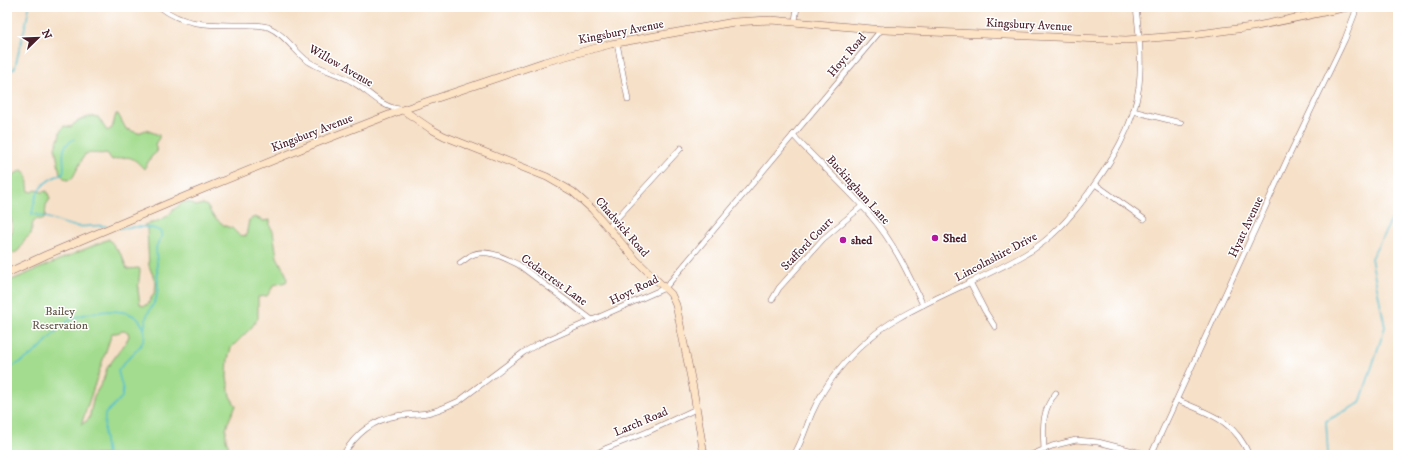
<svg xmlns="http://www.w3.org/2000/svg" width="1405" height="462" font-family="'IM FELL DW Pica',serif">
	<rect width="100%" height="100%" fill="#fff"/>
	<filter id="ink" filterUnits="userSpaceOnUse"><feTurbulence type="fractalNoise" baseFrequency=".025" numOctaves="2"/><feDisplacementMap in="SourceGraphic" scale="8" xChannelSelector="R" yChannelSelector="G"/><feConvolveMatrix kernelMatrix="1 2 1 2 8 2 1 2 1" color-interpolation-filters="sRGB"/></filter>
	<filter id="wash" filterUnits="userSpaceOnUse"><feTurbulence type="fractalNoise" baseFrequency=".012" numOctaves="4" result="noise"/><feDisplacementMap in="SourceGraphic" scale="16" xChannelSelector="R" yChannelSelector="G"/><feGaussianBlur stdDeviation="0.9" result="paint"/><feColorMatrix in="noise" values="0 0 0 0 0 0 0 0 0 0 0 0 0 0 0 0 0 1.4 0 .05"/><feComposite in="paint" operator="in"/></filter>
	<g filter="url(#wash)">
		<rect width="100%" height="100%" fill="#f6e0c8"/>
		<g fill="#a3dc8e" stroke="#767e5c" fill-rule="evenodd">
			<path d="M116 114H118L126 129 138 133 146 130 159 135V138L155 144 157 152 152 156 144 169C131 155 130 156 112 160L107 153C99 155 93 152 85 154L72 179 66 180 60 174 55 147 59 138 60 132 64 126 71 127C76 120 91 115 98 117L107 131 112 128Z"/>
			<path d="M22 170C29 174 27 184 29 191L32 192 36 190 42 192 47 191 50 199 46 205 45 218 42 220 37 219C30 224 33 227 31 234 29 236 26 238 24 241 19 251 19 252 7 255V241L12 232V221L7 210V191L13 175Z"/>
			<path d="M184 202 191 203 196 206 203 204 207 206 213 216 225 226 232 228 239 235 246 236 249 220 255 217 264 221 270 220V226L273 231 277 257 286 274 287 280 286 282 274 285 267 296 258 297V318L251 328 231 348 228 359 227 377 230 396 236 406C231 416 224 427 226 439 228 445 230 449 229 455H7V282L109 239 122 256 127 269 139 268 140 270 138 290 140 304 143 306 148 304 155 291 156 283 149 266 147 229 144 225 155 222 168 216 174 209ZM123 331 128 332 129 336 126 342 107 368 103 381 94 396 89 419 81 425 112 333H116Z"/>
		</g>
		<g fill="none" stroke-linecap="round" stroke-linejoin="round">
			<g stroke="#54bfd0" stroke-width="1.5">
				<path d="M7 71H10L15 68C19 47 26 28 29 7"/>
				<path d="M74 139C71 141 68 143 66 145 60 153 66 165 63 174 41 180 35 193 32 214 47 216 60 223 74 226 85 228 95 224 106 226"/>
				<path d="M119 228C129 227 154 225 161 232V237L156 247 158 289 156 299 147 315 144 329"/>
				<path d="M7 369C18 364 31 356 40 348 49 339 57 329 67 322 82 311 130 304 141 323 151 340 139 347 128 359 124 362 121 367 118 371L123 390 122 397 105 414 104 434 107 455"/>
				<path d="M1328 455 1326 421 1360 403 1385 327 1371 258 1398 208"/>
			</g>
		</g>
	</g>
	<g filter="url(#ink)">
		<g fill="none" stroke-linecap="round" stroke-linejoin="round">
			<defs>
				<g id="street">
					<path d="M160 7C184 26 209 25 238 25 248 25 258 24 268 27 284 34 292 48 305 59 319 70 336 72 351 81 368 90 381 108 400 109"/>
					<path d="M795 21 797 7"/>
					<path d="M617 43 628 100"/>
					<path d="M1133 111 1181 123"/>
					<path d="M793 135C818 163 846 186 870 215 893 241 908 273 923 305"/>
					<path d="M1095 184 1144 219"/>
					<path d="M608 228 681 148"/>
					<path d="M460 263C463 261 467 258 470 256 485 247 505 258 519 265L592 320"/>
					<path d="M970 282 985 311 995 327"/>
					<path d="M772 300 779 288 823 239 862 206"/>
					<path d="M1177 400C1209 414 1235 420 1249 455"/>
					<path d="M1044 450C1043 429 1041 410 1056 393"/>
					<path d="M343 455C355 435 372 420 396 416 406 414 416 415 427 413 438 411 448 406 459 401L524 352 538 344 665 288 882 29"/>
					<path d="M594 455 607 448 647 432 696 409"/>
					<path d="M794 455C802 442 806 427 812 413 825 384 845 359 869 339 889 321 913 310 937 298 966 284 996 271 1024 255 1051 240 1069 219 1087 195 1111 162 1134 127 1139 86 1142 60 1139 33 1136 7"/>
					<path d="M1031 455 1052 446 1076 440 1098 442 1149 455"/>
					<path d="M1151 455 1287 160 1345 39 1355 13 1354 7"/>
				</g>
				<g id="secondary">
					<path d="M403 110 431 129 444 136 547 177 573 192 592 209 636 260 671 294 676 305 693 388 704 455"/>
					<path d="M7 273 46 255 186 196 301 149 399 111 544 62 611 44 734 22 771 20 884 30 1126 40 1191 35 1252 27 1348 7"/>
				</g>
			</defs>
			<use href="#street" stroke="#866362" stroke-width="6"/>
			<use href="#secondary" stroke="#866362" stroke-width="8"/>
			<use href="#street" stroke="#fff" stroke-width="5"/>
			<use href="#secondary" stroke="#fee4c6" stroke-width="7"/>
		</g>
	</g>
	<g fill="#b5179e" stroke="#fff" stroke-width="1.5">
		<circle cx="935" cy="238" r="4"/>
		<circle cx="843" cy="240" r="4"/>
	</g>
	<g text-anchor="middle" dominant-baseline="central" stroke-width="3" stroke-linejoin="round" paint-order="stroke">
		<g font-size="12" fill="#4a1f2b" stroke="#fff">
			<text transform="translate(1029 25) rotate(3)">Kingsbury Avenue</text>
			<text transform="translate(621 32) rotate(-11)">Kingsbury Avenue</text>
			<text transform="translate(847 55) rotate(-50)">Hoyt Road</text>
			<text transform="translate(341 66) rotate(30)">Willow Avenue</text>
			<text transform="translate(312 133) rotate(-21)">Kingsbury Avenue</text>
			<text transform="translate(858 190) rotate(48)">Buckingham Lane</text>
			<text transform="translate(622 227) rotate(49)">Chadwick Road</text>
			<text transform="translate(1246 227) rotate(-65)">Hyatt Avenue</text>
			<text transform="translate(807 244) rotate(-46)">Stafford Court</text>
			<text transform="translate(996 257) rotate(-28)">Lincolnshire Drive</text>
			<text transform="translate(554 280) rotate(36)">Cedarcrest Lane</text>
			<text transform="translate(634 290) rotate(-26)">Hoyt Road</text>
			<text transform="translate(641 422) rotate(-23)">Larch Road</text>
		</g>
		<g font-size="12" font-weight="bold" fill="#4a1f2b" stroke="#fff" text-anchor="start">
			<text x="943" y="238">Shed</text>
			<text x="851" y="240">shed</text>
		</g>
		<g font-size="12" fill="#655849" stroke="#fff">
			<text x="60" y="311">Bailey<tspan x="60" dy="14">Reservation</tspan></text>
		</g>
	</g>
	<rect width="1405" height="462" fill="none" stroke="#fff" stroke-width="24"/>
	<g transform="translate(38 38) rotate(67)" stroke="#ffffff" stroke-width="3" paint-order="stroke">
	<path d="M0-3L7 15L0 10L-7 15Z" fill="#4a1f2b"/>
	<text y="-6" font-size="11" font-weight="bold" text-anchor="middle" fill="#4a1f2b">N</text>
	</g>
</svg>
